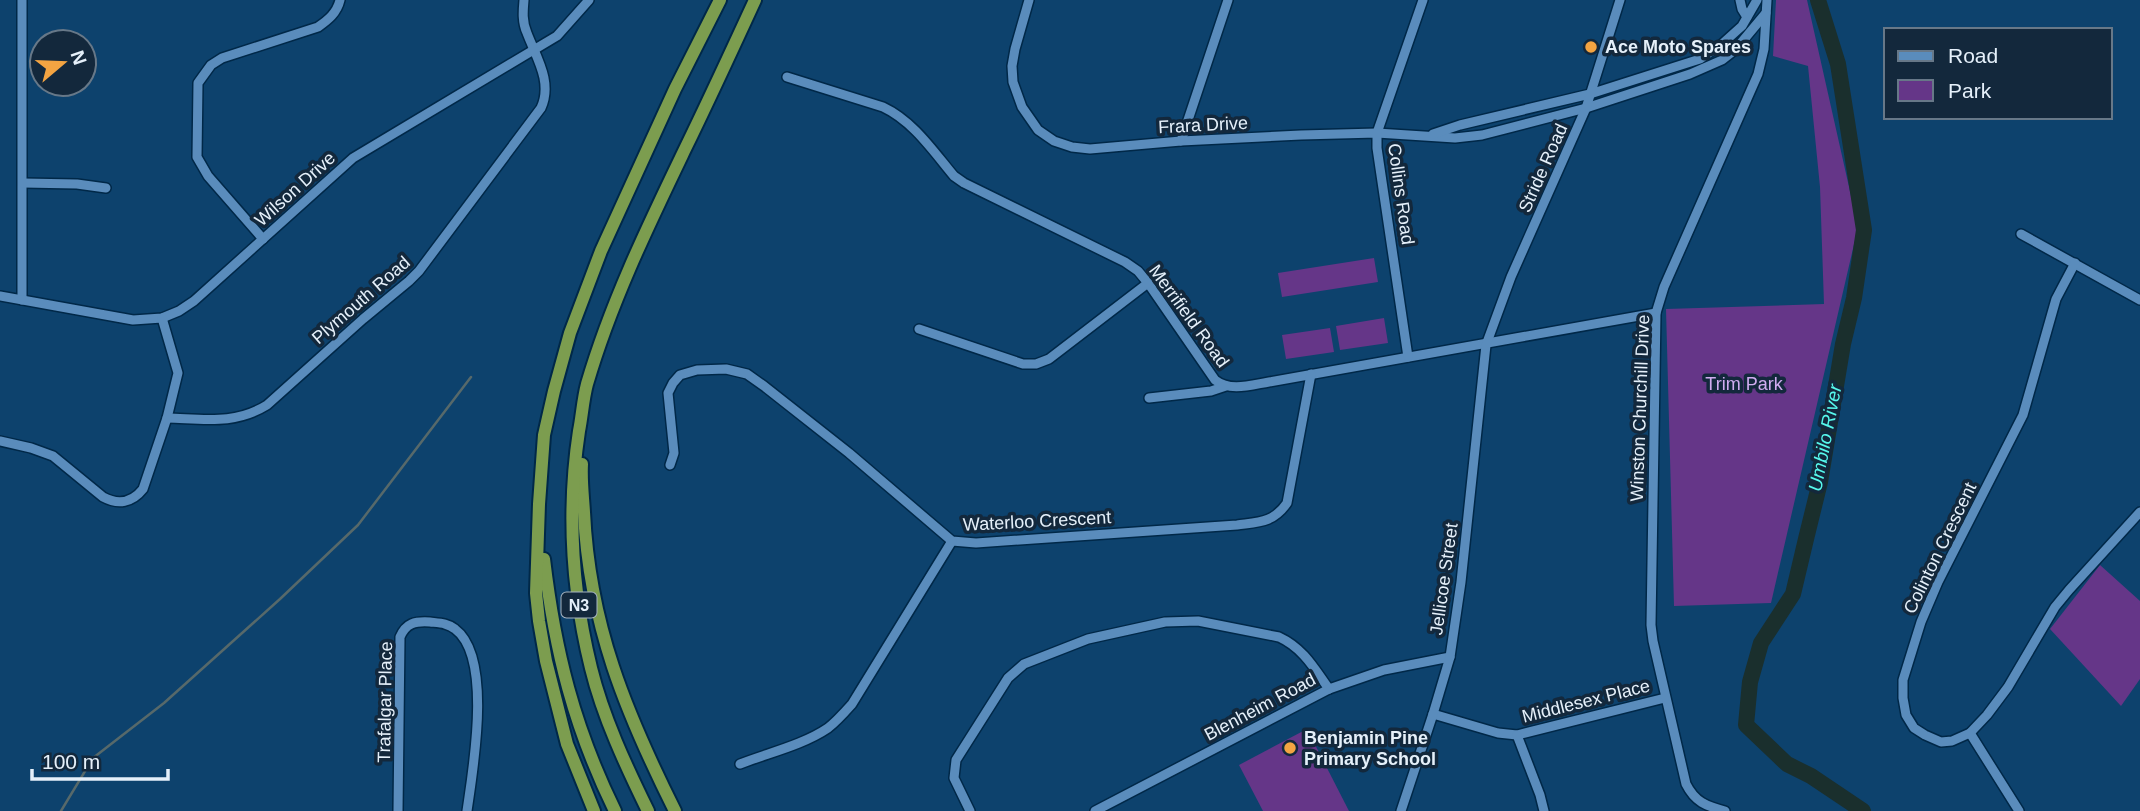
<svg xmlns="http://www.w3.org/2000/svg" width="2140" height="811" font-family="Helvetica,sans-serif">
	<rect width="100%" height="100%" fill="#0d426d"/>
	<g fill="#653688">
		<path d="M1776 0H1807L1858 227 1771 603 1674 606 1666 309 1824 304 1820 187 1808 66 1773 56Z"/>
		<path d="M1374 258 1378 282 1282 297 1278 273Z"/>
		<path d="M1384 318 1388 343 1340 350 1336 326Z"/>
		<path d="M1330 328 1334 352 1286 359 1282 335Z"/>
		<path d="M2100 565 2140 601V679L2121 706 2050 629Z"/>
		<path d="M1307 729 1349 811H1263L1239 765Z"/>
	</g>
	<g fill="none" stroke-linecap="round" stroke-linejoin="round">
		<path stroke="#57696a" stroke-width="2.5" d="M61 811 93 758 164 703 280 599 358 525 471 377"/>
		<path stroke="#1a2f2d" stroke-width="16" d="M1818 0 1838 64 1864 230 1854 298 1843 344 1820 482 1806 539 1793 594 1761 643 1750 682 1746 725 1787 764 1811 776 1863 811"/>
		<defs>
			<g id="minor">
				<path d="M22 0V300"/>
				<path d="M1029 0 1015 49 1012 66 1013 82 1022 107 1038 130 1054 141 1072 147 1090 149 1181 141 1301 135 1377 133 1455 138 1482 135 1586 108 1690 74 1722 60 1736 49 1766 13"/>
				<path d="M1740 0 1742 9 1747 17"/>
				<path d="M787 77 883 107C913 121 933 151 954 176L964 183 1125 262 1138 271 1148 283 1215 380C1230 392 1251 385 1269 382L1656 313"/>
				<path d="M1433 134 1460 125 1590 94 1700 59 1722 44 1742 26 1757 0"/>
				<path d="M1181 141 1228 0"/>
				<path d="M23 183 77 184 106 188"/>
				<path d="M2021 234 2140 300"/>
				<path d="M263 239 208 176 197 157 198 83 211 65 222 58 318 27C328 20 337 13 340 0"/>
				<path d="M2075 263 2056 299 2023 415 1938 582 1921 622 1903 680V698L1906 715 1914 728 1925 735 1941 742 1952 741 1970 733 1987 715 2008 687 2055 607 2069 590 2140 512"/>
				<path d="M0 296 133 320 162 318 179 311 194 301 353 158 557 36 589 0"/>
				<path d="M919 329 1023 364H1036L1049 359 1148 283"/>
				<path d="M1408 357 1377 148V133L1423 0"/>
				<path d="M1149 398 1211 391 1226 386"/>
				<path d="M167 418C204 419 235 425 267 405L363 319 409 281 419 271 541 108C553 82 536 57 527 33 522 22 523 11 524 0"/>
				<path d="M0 441 31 448 53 456 103 497C118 505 132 503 143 489L167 418 178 373 162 318"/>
				<path d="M670 465 674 453 668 393 673 383 680 375 697 370 726 369 747 374 764 386 849 453 952 541 976 543 1237 525C1259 522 1273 523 1287 503L1311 374"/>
				<path d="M1433 714 1498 733 1517 735 1665 698"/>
				<path d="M1970 733 2019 811"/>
				<path d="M1517 735 1540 795 1544 811"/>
				<path d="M740 764C768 753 803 745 828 728 837 721 844 713 852 704L952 541"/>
				<path d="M398 811 400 637C406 623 415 621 430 622 439 623 448 623 455 629 493 657 473 769 467 811"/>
				<path d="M970 811 954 778 956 760 1008 678 1024 664 1088 639 1165 622 1198 621 1279 637C1303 648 1314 668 1329 689"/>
				<path d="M1095 811 1329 689 1384 670 1450 657"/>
				<path d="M1401 811 1433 714 1450 657 1461 582 1486 345 1511 277 1586 108 1620 0"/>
				<path d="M1725 811C1706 806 1695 802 1686 784L1653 641 1651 625 1656 313 1664 287 1758 74 1764 49 1767 0"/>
			</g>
			<g id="highway">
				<path d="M582 464C581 480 583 496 584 512 589 624 626 713 675 811"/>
				<path d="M544 559C555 652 574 727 615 811"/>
				<path d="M594 811 567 744 546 661 539 621 536 593 539 504 544 435 554 391 570 333 601 251 675 89 720 0"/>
				<path d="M648 811C626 766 603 717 591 668 572 591 567 510 579 431 582 416 583 399 587 384 611 302 648 226 685 149 709 100 732 50 755 0"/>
			</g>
		</defs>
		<use href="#minor" stroke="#002848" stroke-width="12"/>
		<use href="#highway" stroke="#002848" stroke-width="16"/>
		<use href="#minor" stroke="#5a8cbc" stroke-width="9"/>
		<use href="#highway" stroke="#7c9d4f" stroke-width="12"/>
	</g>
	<g fill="#f3a442" stroke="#13283c" stroke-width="2.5">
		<circle cx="1591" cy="47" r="7"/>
		<circle cx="1290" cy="748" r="7"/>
	</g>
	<g text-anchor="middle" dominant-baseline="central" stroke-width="7" stroke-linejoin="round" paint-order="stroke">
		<rect fill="#13283c" stroke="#a6b4c1" stroke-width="2" x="561.5" y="592.5" width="35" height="25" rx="5"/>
		<g font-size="16" font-weight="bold" fill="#e5f0fa">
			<text x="579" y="605">N3</text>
		</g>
		<g font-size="18" font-weight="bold" fill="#e5f0fa" stroke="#13283c" text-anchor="start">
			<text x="1605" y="47">Ace Moto Spares</text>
			<text x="1304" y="738">Benjamin Pine<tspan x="1304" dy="21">Primary School</tspan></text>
		</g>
		<g font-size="18" fill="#e5f0fa" stroke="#13283c">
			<text transform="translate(1203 125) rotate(-3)">Frara Drive</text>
			<text transform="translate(1543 168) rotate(-66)">Stride Road</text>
			<text transform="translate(295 189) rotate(-42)">Wilson Drive</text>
			<text transform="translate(1401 194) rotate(82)">Collins Road</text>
			<text transform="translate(361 300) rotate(-41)">Plymouth Road</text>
			<text transform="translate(1189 316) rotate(54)">Merrifield Road</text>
			<text transform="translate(1640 408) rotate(-88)">Winston Churchill Drive</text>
			<text transform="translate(1037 521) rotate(-3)">Waterloo Crescent</text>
			<text transform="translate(1940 548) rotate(-64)">Colinton Crescent</text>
			<text transform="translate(1444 579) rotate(-82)">Jellicoe Street</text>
			<text transform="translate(1586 701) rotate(-14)">Middlesex Place</text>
			<text transform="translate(385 702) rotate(-89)">Trafalgar Place</text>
			<text transform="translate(1260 707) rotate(-28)">Blenheim Road</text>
		</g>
		<g font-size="18" fill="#d0acf0" stroke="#13283c">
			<text x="1744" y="384">Trim Park</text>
		</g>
		<g font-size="19" font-style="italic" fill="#56f7ec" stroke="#13283c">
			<text transform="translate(1825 438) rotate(-79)">Umbilo River</text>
		</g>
	</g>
	<rect x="1884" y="28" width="228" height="91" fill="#13283c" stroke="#677888" stroke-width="2"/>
	<rect x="1898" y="51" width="35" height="10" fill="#5a8cbc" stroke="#677888" stroke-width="2"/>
	<text x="1948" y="63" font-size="21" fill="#e5f0fa">Road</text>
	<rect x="1898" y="80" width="35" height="21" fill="#653688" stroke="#677888" stroke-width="2"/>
	<text x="1948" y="98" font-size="21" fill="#e5f0fa">Park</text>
	<g transform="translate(63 63) rotate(71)"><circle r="33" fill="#13283c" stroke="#677888" stroke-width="2"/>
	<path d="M0-5L12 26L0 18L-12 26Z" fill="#f3a442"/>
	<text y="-10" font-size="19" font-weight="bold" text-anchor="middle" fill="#e5f0fa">N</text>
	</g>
	<path d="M32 769v10h136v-10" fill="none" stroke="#e5f0fa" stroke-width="3.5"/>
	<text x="42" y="769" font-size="21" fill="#e5f0fa" stroke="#13283c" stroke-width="5" paint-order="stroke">100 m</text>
</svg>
